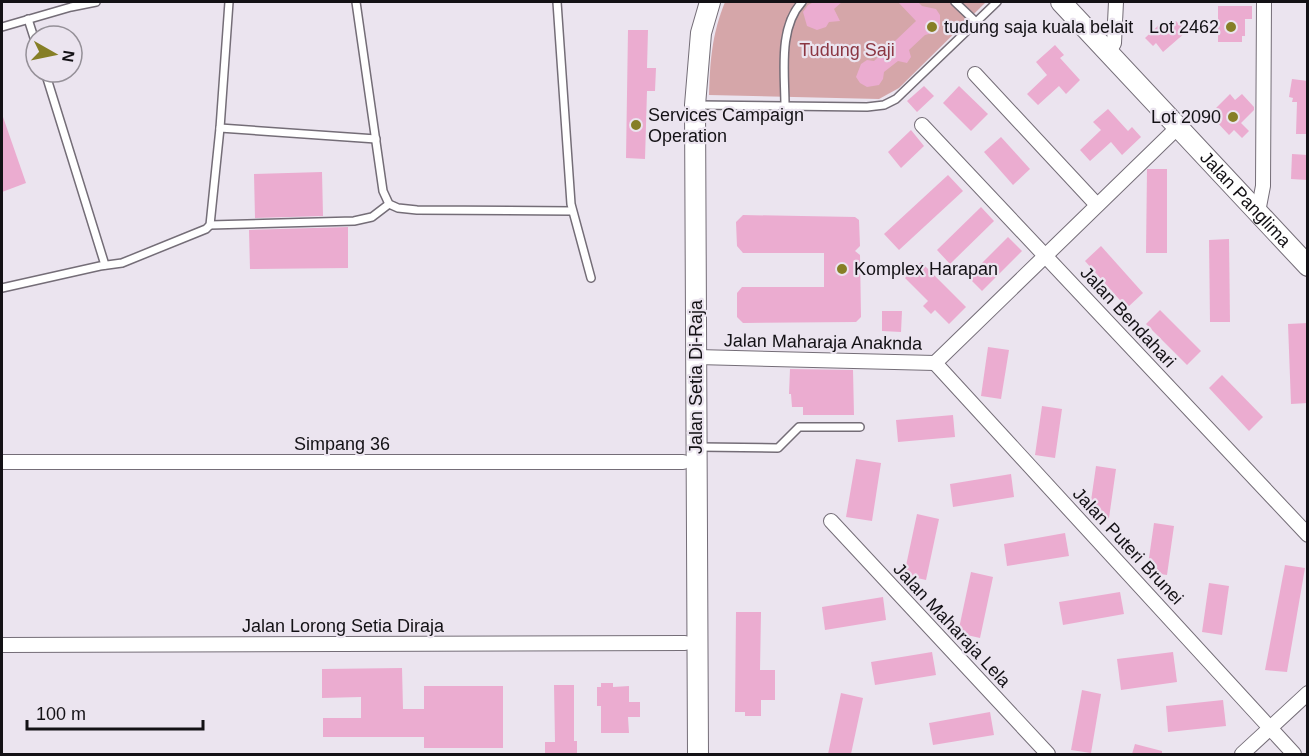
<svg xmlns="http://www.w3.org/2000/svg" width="1309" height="756" font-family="Helvetica,sans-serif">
	<rect width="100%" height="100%" fill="#ebe4ef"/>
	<path fill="#d5a6a9" d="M725 2H986L899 88 879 99 709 95C710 60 712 34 725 2Z"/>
	<g fill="#ebacd0">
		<path d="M814 2H842L834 9 840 21 829 22 826 27 817 30 807 26 803 12 808 5Z"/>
		<path d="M898 2H918L922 6 936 9 940 15V26L936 32 925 35 909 50 911 57 907 63 898 61 884 72 883 79 879 85 867 87 860 83 856 77 861 64 867 60 874 61 916 21Z"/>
		<path d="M1218 6H1252V19H1245V36H1242V42H1218Z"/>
		<path d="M1176 21 1186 32 1163 52 1156 43 1153 46 1145 38 1161 23 1164 27 1168 24 1170 26Z"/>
		<path d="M628 30H648L647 68H656L655 91H647L645 159 626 158Z"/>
		<path d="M1055 45 1064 55 1060 58 1080 80 1066 94 1059 86 1038 105 1027 94 1047 75 1036 62Z"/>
		<path d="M1292 79 1308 81V134H1296L1297 102H1292L1293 98 1289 97Z"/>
		<path d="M924 86 934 96 917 112 907 101Z"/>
		<path d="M959 86 988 114 971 131 943 103Z"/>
		<path d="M1230 94 1235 100 1242 94 1254 107V110L1241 123 1249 131 1242 138 1234 130 1229 135 1215 120 1221 114 1216 108Z"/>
		<path d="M1108 109 1128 131 1132 127 1141 137 1122 155 1111 142 1090 161 1080 150 1101 130 1093 122Z"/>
		<path d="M2 117H3L26 183 2 192Z"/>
		<path d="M911 130 924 146 901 168 888 152Z"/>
		<path d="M1001 137 1030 169 1013 185 984 152Z"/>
		<path d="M1292 154 1308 155V180L1291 179Z"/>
		<path d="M1147 169H1167V253H1146Z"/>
		<path d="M322 172 323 216 255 218 254 174Z"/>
		<path d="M948 175 963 191 899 250 884 234Z"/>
		<path d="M981 207 994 221 950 264 937 250Z"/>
		<path d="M743 215 855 217 859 220 860 246 855 251 860 255 861 317 856 322 743 323 737 317V293L742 287H824V253H743L737 246 736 222Z"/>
		<path d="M348 227V268L250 269 249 230Z"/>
		<path d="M1008 237 1022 251 982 291 968 277Z"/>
		<path d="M1229 239 1230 322H1210L1209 240Z"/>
		<path d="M1101 246 1143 293 1127 308 1085 261Z"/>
		<path d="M921 262 966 307 949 324 935 310 931 314 923 306 928 301 905 278Z"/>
		<path d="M1160 310 1201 351 1187 365 1146 324Z"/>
		<path d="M882 311H902L901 332 882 331Z"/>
		<path d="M1308 323V403L1291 404 1288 324Z"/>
		<path d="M988 347 1009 350 1001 399 981 396Z"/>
		<path d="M790 369 853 370 854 415H803V407H792L791 394H789Z"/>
		<path d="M1222 375 1263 417 1249 431 1209 388Z"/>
		<path d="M1042 406 1062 409 1055 458 1035 455Z"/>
		<path d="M953 415 955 437 898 442 896 420Z"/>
		<path d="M856 459 881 463 872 521 846 517Z"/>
		<path d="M1096 466 1116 469 1109 518 1089 515Z"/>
		<path d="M1011 474 1014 497 953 507 950 484Z"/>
		<path d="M917 514 939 519 926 580 904 575Z"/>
		<path d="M1154 523 1174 526 1167 575 1147 572Z"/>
		<path d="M1065 533 1069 556 1007 566 1004 544Z"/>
		<path d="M1285 565 1305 568 1287 672 1265 670Z"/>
		<path d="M971 572 993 577 980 638 958 633Z"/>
		<path d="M1209 583 1229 586 1222 635 1202 632Z"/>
		<path d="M1120 592 1124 614 1063 625 1059 602Z"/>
		<path d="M883 597 886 620 825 630 822 607Z"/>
		<path d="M736 612H761L760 670H775V700H761V716H745V712H735Z"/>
		<path d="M932 652 936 675 875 685 871 662Z"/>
		<path d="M1173 652 1177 682 1121 690 1117 659Z"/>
		<path d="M402 668 403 709H424V686H503V748H424V737H323V718H361V697L322 698V669Z"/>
		<path d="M601 683H613V687L629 686V702H640V717H628L629 733H601V706H597V687H601Z"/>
		<path d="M554 685H574V741H577V754H545V742H555Z"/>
		<path d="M1082 690 1101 694 1091 753 1071 750Z"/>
		<path d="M841 693 863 698 851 754H828Z"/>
		<path d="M1223 700 1226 726 1168 732 1166 706Z"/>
		<path d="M990 712 994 735 933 745 929 723Z"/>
		<path d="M1135 744 1162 751V754H1132Z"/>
	</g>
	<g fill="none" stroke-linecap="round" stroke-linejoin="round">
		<defs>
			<g id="service">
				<path d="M356 2 383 191 389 204 398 208 417 210 572 211"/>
				<path d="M557 2 571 204 591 278"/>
				<path d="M955 2 975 21"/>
				<path d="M28 19 36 44"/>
				<path d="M2 27 71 7 96 2"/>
				<path d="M45 72 105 265"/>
				<path d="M698 105 867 107 884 105 896 99 997 2"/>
				<path d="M785 106C785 73 778 28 802 2"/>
				<path d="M220 128 376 139"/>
				<path d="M210 225 354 221 372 217 389 204"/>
				<path d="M2 288 100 266 122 263 206 229 210 225 220 128 229 2"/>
				<path d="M699 447 778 448 799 427H860"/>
			</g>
			<g id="minor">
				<path d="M1109 52 1114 43 1116 2"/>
				<path d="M975 74 1097 205"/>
				<path d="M922 125 1308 535"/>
				<path d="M1258 212 1263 186 1264 2"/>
				<path d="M697 357 935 363 1178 127"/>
				<path d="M935 363 1294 754"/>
				<path d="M2 462H683"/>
				<path d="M831 521 1048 754"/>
				<path d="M2 645 685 643"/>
				<path d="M1242 754 1308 693"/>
			</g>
			<g id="secondary">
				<path id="s1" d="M1061 2 1308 266"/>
				<path d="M698 754 695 105 701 33 710 2"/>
			</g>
		</defs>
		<use href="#service" stroke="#746d77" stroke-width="10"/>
		<use href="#minor" stroke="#746d77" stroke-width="16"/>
		<use href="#secondary" stroke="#746d77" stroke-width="22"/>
		<use href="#service" stroke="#fff" stroke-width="7"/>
		<use href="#minor" stroke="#fff" stroke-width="14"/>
		<use href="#secondary" stroke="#fff" stroke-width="20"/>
	</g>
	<g fill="#867f26" stroke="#ebe4ef" stroke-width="2">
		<circle cx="932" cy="27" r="6"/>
		<circle cx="1231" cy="27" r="6"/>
		<circle cx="1233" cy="117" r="6"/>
		<circle cx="636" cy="125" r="6"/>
		<circle cx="842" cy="269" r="6"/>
	</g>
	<g text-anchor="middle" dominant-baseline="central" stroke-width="4.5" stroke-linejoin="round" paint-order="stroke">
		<g font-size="18" fill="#131115" stroke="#ebe4ef" text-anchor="start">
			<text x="944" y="27">tudung saja kuala belait</text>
			<text x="1219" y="27" text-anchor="end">Lot 2462</text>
			<text x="648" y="115">Services Campaign<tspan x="648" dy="21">Operation</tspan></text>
			<text x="1221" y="117" text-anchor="end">Lot 2090</text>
			<text x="854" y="269">Komplex Harapan</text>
		</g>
		<g font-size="18" fill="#8b3642" stroke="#ebe4ef">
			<text x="847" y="50">Tudung Saji</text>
		</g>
		<g font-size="18" fill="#131115" stroke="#ebe4ef">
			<text stroke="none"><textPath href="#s1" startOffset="270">Jalan Panglima</textPath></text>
			<text transform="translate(1128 317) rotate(47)">Jalan Bendahari</text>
			<text transform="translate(823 342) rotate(1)">Jalan Maharaja Anaknda</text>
			<text transform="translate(696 377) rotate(-90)">Jalan Setia Di-Raja</text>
			<text x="342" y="444">Simpang 36</text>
			<text transform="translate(1128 546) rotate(47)">Jalan Puteri Brunei</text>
			<text transform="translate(952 625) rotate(47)">Jalan Maharaja Lela</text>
			<text x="343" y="626">Jalan Lorong Setia Diraja</text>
		</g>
	</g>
	<rect width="1309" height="756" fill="none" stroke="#131115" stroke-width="6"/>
	<g transform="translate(54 54) rotate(99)"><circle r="28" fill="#ebe4ef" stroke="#959098" stroke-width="1.5"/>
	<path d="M0-4.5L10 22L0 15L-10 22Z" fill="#867f26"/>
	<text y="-9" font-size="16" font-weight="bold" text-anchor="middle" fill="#131115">N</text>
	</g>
	<path d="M27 720v9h176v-9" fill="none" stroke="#131115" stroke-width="3"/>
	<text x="36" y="720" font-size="18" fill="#131115" stroke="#ebe4ef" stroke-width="4.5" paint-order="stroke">100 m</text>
</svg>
